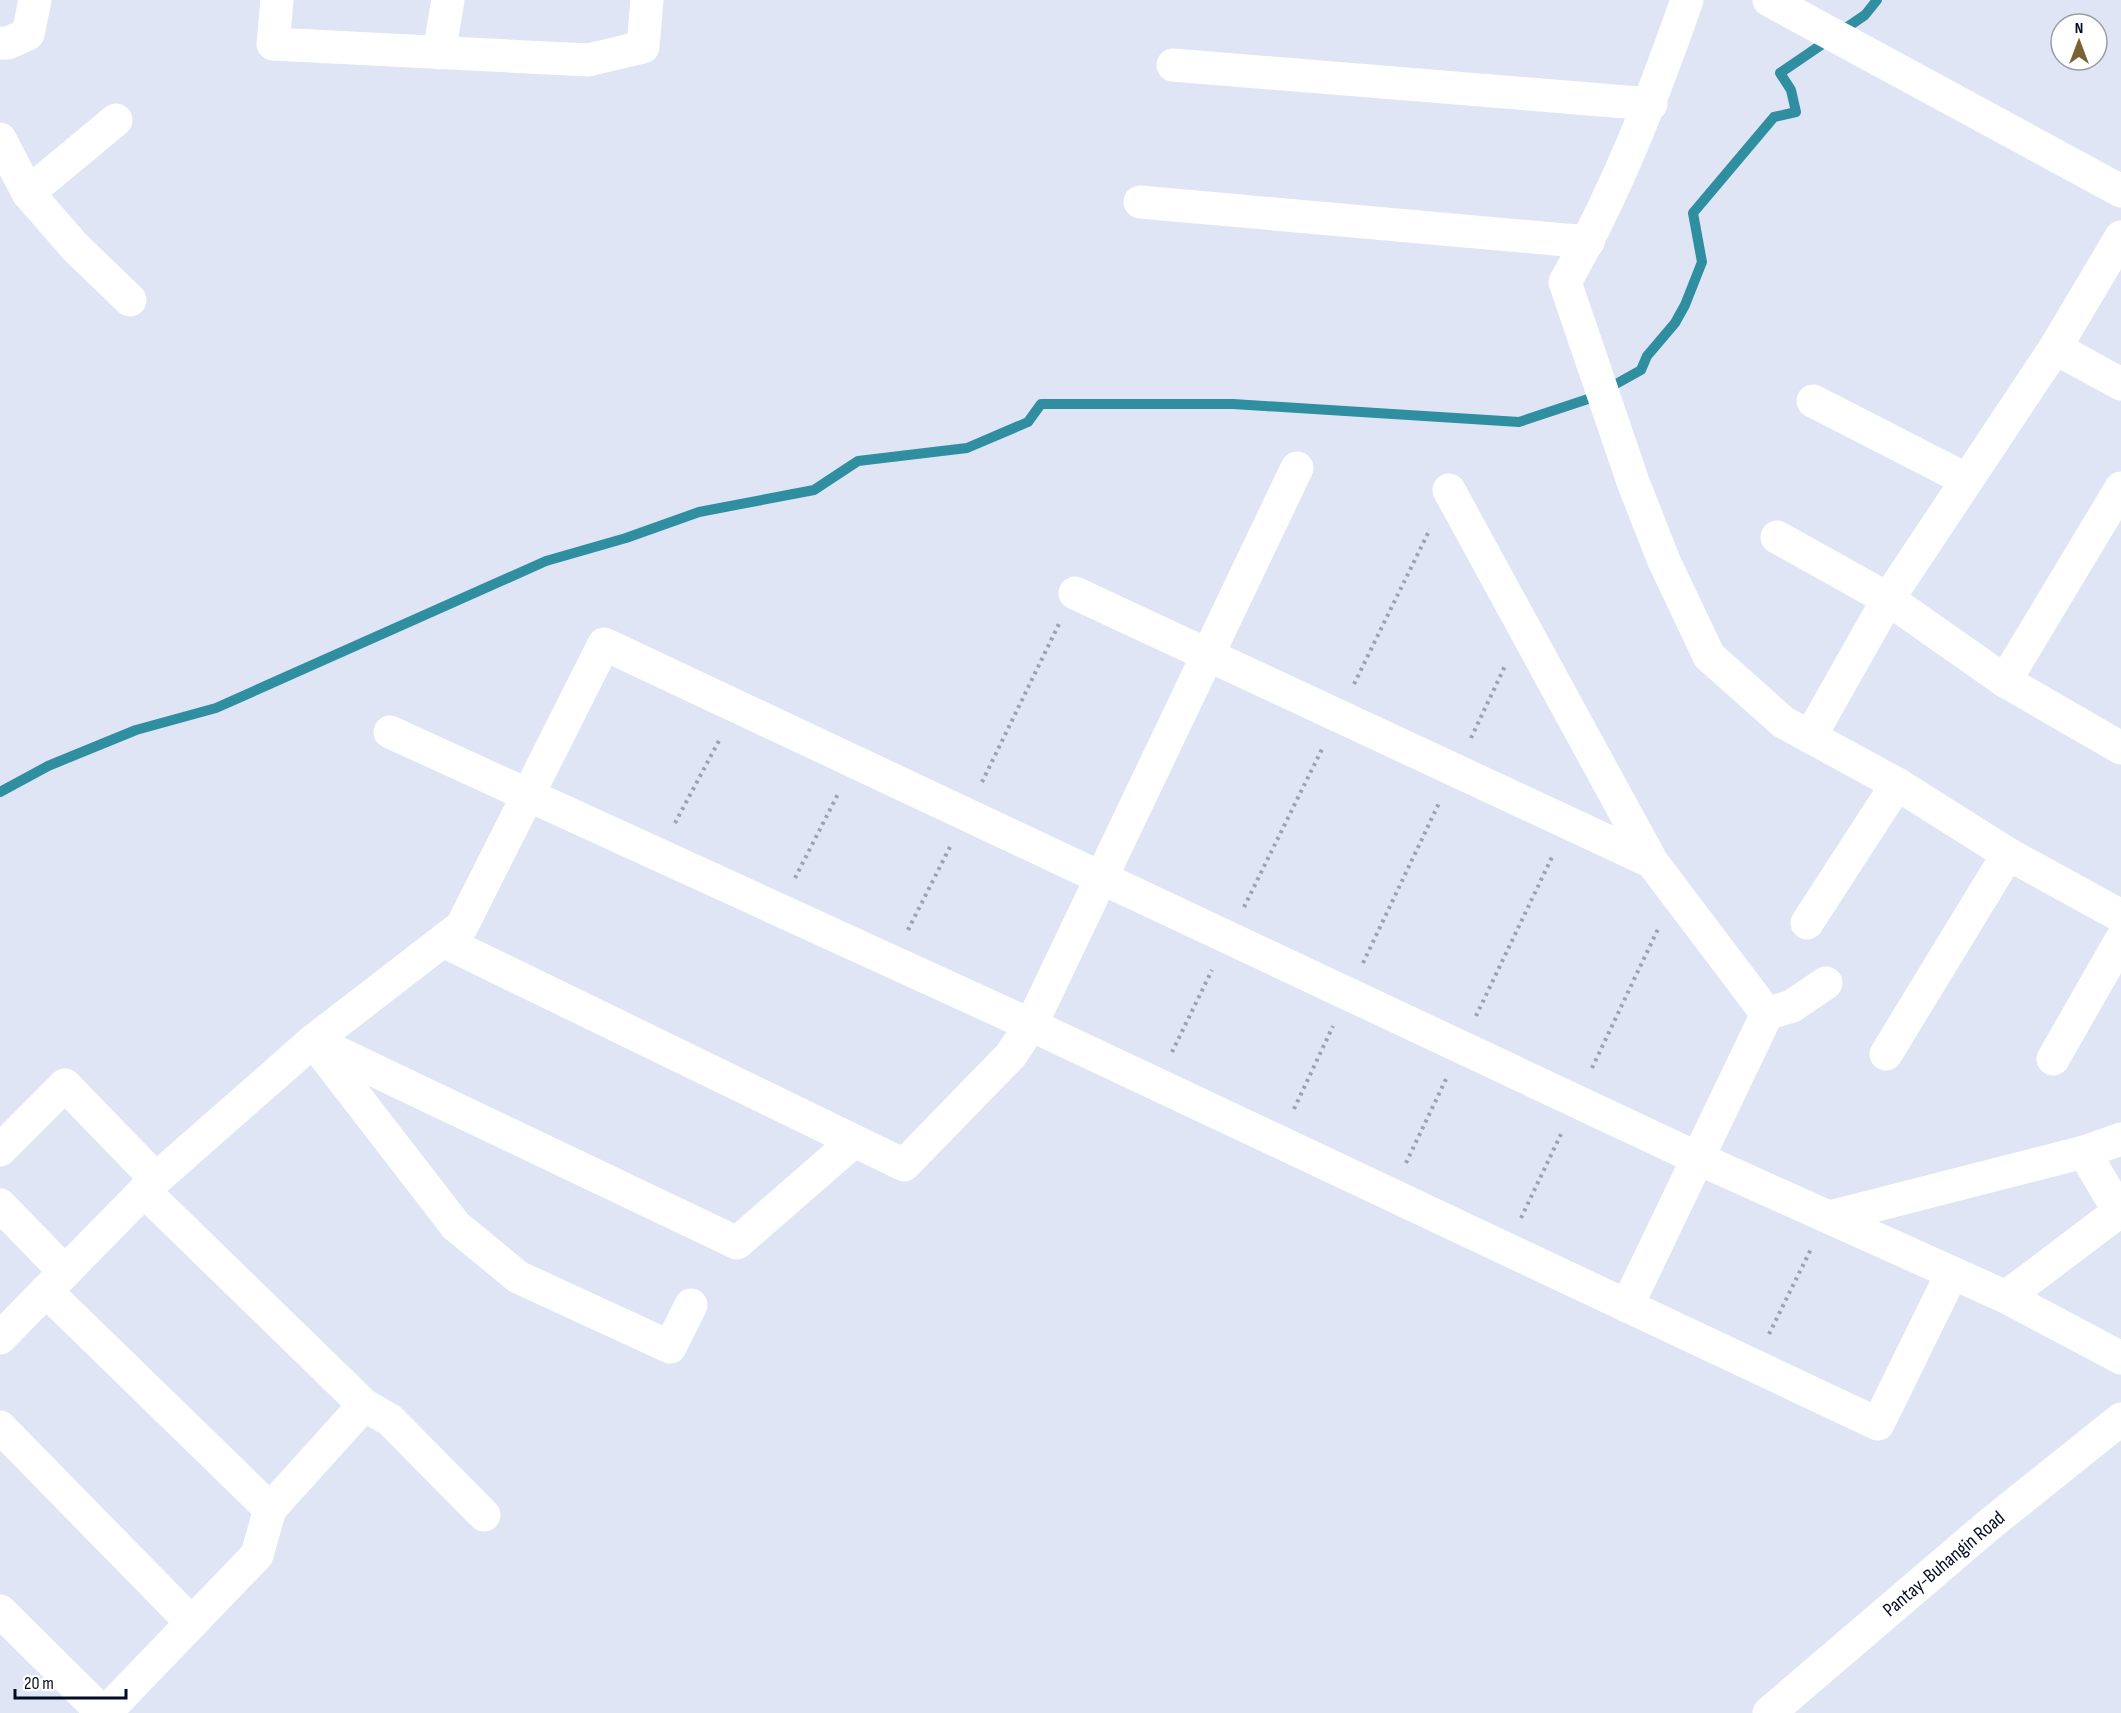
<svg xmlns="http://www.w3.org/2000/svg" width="2121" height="1713" font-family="'Sofia Sans Condensed',sans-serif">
	<rect width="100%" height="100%" fill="#dfe5f4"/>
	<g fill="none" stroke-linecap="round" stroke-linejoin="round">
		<path stroke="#2f8fa0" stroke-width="10" d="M0 792 48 766 136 730 216 708 546 561 626 538 699 512 814 490 858 461 967 448 1028 422 1041 404H1233L1519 422 1591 398 1641 370 1647 356 1675 323 1685 305 1702 262 1693 213 1774 117 1796 112 1791 90 1780 73 1865 15 1877 0"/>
		<g stroke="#9ba2b3" stroke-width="4" stroke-dasharray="3 4.5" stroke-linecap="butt">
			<path d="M1354 684 1430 529"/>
			<path d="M1471 738 1505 666"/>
			<path d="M982 782 1059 624"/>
			<path d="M675 823 721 737"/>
			<path d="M795 878 838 794"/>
			<path d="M1244 907 1323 747"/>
			<path d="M908 930 951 845"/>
			<path d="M1363 963 1440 801"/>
			<path d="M1476 1016 1553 855"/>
			<path d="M1172 1052 1212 970"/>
			<path d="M1592 1068 1658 929"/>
			<path d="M1294 1109 1333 1026"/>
			<path d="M1406 1163 1447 1077"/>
			<path d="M1521 1218 1562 1132"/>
			<path d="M1769 1334 1811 1249"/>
		</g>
		<g stroke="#fff" stroke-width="33">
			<path d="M277 0 273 44 588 60 643 47 647 0"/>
			<path d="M1687 0C1653 97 1616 193 1565 282L1633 482 1664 561 1709 656 1783 722 1897 784 1807 923"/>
			<path d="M1769 0 2121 191"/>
			<path d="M0 43H8L28 34 35 0"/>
			<path d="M439 53 448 0"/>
			<path d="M1173 65 1651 104"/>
			<path d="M0 139 28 193 75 247 130 300"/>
			<path d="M28 193 116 120"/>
			<path d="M1140 202 1588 242"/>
			<path d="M2055 348 2121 384"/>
			<path d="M1813 401 1967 480"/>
			<path d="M1449 490 1652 862 1767 1014"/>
			<path d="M1777 537 1888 599 2005 681 2121 748"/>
			<path d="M1075 593 1652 862"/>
			<path d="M2005 681 2121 488"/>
			<path d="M390 732 1031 1025 1878 1424 1952 1273"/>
			<path d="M1810 737 1888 599 2055 348 2121 237"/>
			<path d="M1897 784 2008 854"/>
			<path d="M445 942 904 1165 1011 1055 1031 1025 1297 468"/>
			<path d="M313 1041 737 1243 854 1141"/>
			<path d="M316 1045 456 1226 518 1277 670 1347 691 1305"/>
			<path d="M1886 1054 2008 854 2121 916"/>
			<path d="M2053 1059 2121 940"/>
			<path d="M0 1150 65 1085 156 1179"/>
			<path d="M2084 1152 2119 1211"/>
			<path d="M144 1191 364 1405 390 1420 484 1515"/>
			<path d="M0 1205 65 1272"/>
			<path d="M1830 1217 2084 1152 2121 1139"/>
			<path d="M46 1291 270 1509"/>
			<path d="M2006 1297 2121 1210"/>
			<path d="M1627 1306 1767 1014 1792 1006 1826 983"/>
			<path d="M0 1338 156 1179 313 1041 462 926 604 644 1697 1158 2006 1297 2121 1358"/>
			<path d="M0 1427 192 1623"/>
			<path d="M0 1611 103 1713"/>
			<path d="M105 1713 257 1555 270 1509 364 1405"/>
			<path d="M1769 1713 1990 1524 2121 1419"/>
		</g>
	</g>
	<g text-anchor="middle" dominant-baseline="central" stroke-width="6" stroke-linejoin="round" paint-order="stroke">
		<g font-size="20" fill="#040c24" stroke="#fff">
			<text transform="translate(1944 1564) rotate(-40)">Pantay-Buhangin Road</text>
		</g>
	</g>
	<g transform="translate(2079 42)"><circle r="28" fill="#ffffff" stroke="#9b9ea7" stroke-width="1.5"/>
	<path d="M0-4.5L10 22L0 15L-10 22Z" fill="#796333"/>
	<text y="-9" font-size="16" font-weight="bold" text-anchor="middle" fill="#040c24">N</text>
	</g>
	<path d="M15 1689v9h111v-9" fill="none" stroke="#040c24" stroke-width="3"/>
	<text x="24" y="1689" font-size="18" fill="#040c24" stroke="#ffffff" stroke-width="4.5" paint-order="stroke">20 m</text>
</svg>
